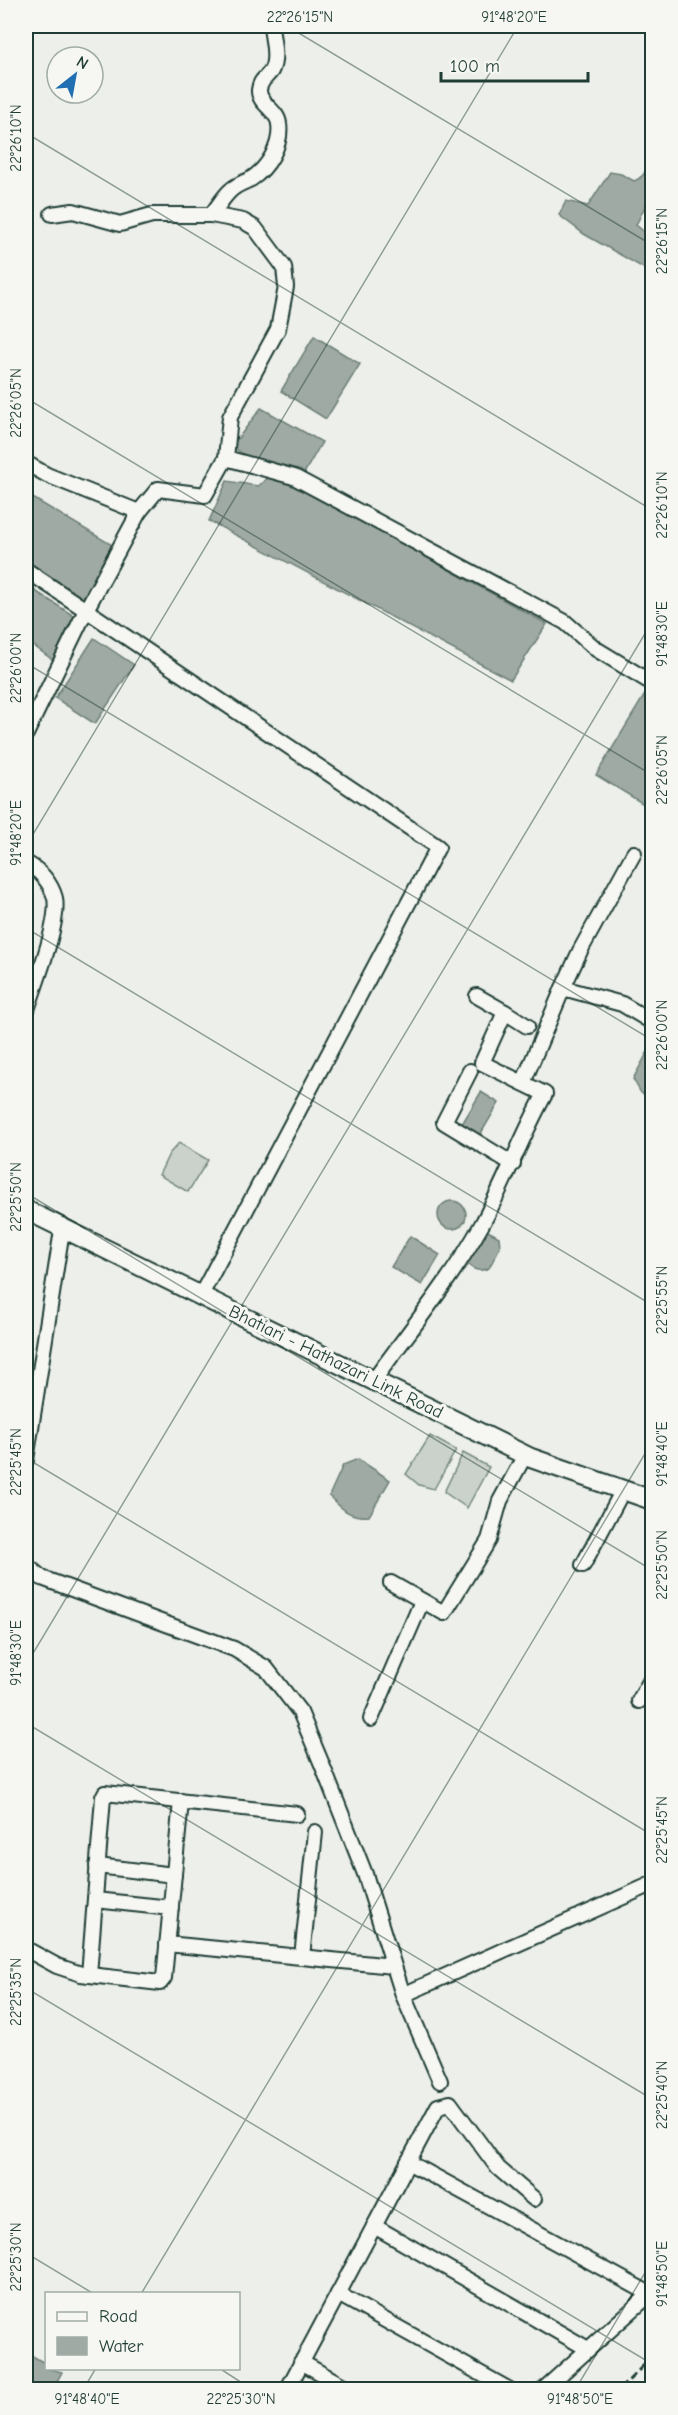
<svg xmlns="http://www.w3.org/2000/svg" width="678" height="2415" font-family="'Comic Neue',sans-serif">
	<rect width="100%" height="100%" fill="#edefea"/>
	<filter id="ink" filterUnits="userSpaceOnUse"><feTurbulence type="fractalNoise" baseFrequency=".0167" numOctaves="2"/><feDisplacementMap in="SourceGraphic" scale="12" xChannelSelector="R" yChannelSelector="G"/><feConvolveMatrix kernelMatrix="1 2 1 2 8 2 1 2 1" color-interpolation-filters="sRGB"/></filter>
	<g filter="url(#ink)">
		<g fill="#cbd2cc" stroke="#758880" stroke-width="1.5">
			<path d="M179 1143 208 1160 188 1192 159 1175 169 1154Z"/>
			<path d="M430 1436 456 1450 434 1489 419 1485 406 1474Z"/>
			<path d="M463 1453 489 1467 467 1508 444 1492Z"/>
		</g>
		<g fill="#9faaa4" stroke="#6c7e77" stroke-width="1.5">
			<path d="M649 156 652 158V192L636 225 652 238V273L584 234 559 215 566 201 588 206 610 172 621 174 634 181C646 176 647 169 649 156Z"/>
			<path d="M314 336 360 364 326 419 281 391Z"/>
			<path d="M261 408 322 442 303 475 247 457 232 446Z"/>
			<path d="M270 476 288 481 547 624 511 680 209 521 227 481 258 486Z"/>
			<path d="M26 494 112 545 81 602 26 564Z"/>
			<path d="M26 585 77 618 54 661 26 640Z"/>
			<path d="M94 638 134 665 95 724 55 698Z"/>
			<path d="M647 691 652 694V804L650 808 596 775Z"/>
			<path d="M652 1044V1097L641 1093 633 1079Z"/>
			<path d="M481 1092 499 1103 477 1140 459 1129Z"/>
			<circle cx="452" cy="1215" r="14"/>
			<path d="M486 1230 499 1237 500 1247 489 1268C478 1273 471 1269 464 1260Z"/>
			<path d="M410 1236 440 1255 422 1285 391 1267Z"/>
			<path d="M358 1459 390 1480 369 1516C350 1518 342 1509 329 1496L343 1465Z"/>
			<path d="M26 2352 46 2364V2368L62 2372 53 2389H26Z"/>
		</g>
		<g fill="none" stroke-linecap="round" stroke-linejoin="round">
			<defs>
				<g id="minor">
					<path d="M271 26C272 39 278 58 271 71 266 78 260 80 259 90 258 104 278 110 279 124 282 145 268 168 251 179 245 182 236 185 231 190 223 197 218 207 211 215L243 221 255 228 284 267 286 287 278 329 230 417 226 458 294 477 565 622 596 649 652 683"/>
					<path d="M52 214 73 211 120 224 152 215H211"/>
					<path d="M26 463 47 475 139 512 158 489 205 495 226 458"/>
					<path d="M139 512 86 610 438 847 201 1295"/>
					<path d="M26 570 86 610 26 734"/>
					<path d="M26 863C40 870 51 883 55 898 60 923 34 987 26 1013"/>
					<path d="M563 988 580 951 634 853"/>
					<path d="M505 1012 527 1026"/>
					<path d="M470 1071 444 1122 513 1164"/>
					<path d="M523 1083 563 988 622 1004 652 1022"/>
					<path d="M374 1380C410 1330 451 1280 481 1226 505 1183 521 1137 545 1094L482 1063 505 1012 477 996"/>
					<path d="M26 1460 62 1230"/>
					<path d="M26 1565 42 1578 234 1649 266 1668 300 1712 321 1762 365 1874 403 1995"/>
					<path d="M583 1565 623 1490"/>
					<path d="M391 1583 444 1613 489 1540 500 1501 525 1455"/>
					<path d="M639 1701 652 1678"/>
					<path d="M371 1719 422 1601"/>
					<path d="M97 1866 174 1875"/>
					<path d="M95 1900 171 1908"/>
					<path d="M167 1944 393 1966"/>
					<path d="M26 1949 57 1966 81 1974 160 1983 164 1978 181 1801"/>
					<path d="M302 1957 315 1832"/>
					<path d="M89 1975 103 1797 105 1793 297 1814"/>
					<path d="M440 2081 403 1995 652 1884"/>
					<path d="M408 2162 650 2294 543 2390"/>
					<path d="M374 2226 588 2349"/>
					<path d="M338 2294 510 2390"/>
					<path d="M301 2362 351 2390"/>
					<path d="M287 2390 438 2106 450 2103 498 2168 534 2199"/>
				</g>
				<path id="major" d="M26 1210 531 1458 652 1500"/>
			</defs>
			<use href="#minor" stroke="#1f3d34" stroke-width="18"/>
			<use href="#major" stroke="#1f3d34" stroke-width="22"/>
			<use href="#minor" stroke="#f6f6f2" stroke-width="14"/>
			<use href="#major" stroke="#f6f6f2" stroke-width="18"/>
			<path stroke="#1f3d34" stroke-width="3" stroke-dasharray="9 4.5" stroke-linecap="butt" d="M619 2390 652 2357"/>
		</g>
	</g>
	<path fill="none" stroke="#1f3d34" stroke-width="1.5" stroke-opacity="0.45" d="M287 26 652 245M26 133 652 510M26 398 652 775M26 663 652 1040M26 846 518 26M26 928 652 1305M26 1193 652 1570M26 1458 652 1835M26 1665 652 622M26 1723 652 2099M26 1988 652 2364M26 2253 94 2294M141 2294 652 1442M219 2368 253 2390M83 2390 96 2368M575 2390 652 2261"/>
	<g text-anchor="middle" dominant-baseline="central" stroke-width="6" stroke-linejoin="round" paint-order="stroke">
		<g font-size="18" fill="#1f3d34" stroke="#f6f6f2">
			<text transform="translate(336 1362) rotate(26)">Bhatiari - Hathazari Link Road</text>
		</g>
	</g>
	<rect width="678" height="2415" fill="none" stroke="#f6f6f2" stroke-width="66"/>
	<rect x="45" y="2292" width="195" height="78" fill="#f6f6f2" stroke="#a0aca6" stroke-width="1.5"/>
	<rect x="57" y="2312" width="30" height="9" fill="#f6f6f2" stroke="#a0aca6" stroke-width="1.5"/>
	<text x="99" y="2322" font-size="18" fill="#1f3d34">Road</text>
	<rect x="57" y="2337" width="30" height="18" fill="#9faaa4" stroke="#a0aca6" stroke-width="1.5"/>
	<text x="99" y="2352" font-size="18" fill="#1f3d34">Water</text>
	<g transform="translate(75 75) rotate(31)"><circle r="28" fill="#f6f6f2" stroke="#a0aca6" stroke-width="1.5"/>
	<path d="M0-4.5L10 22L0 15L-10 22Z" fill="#1f6fb2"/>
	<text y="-9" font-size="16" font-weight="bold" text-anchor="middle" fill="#1f3d34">N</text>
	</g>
	<path d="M441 72v9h147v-9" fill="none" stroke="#1f3d34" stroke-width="3"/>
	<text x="450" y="72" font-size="18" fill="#1f3d34" stroke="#f6f6f2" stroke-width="4.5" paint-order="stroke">100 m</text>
	<rect x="33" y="33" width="612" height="2349" fill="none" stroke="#1f3d34" stroke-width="2"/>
	<g font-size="15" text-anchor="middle" fill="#1f3d34">
		<text x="300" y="22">22°26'15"N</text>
		<text x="514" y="22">91°48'20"E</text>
		<text transform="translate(16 138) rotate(-90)" y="5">22°26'10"N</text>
		<text transform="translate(662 241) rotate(-90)" y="5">22°26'15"N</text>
		<text transform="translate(16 403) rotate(-90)" y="5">22°26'05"N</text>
		<text transform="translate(662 505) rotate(-90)" y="5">22°26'10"N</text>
		<text transform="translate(662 634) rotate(-90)" y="5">91°48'30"E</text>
		<text transform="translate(16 668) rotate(-90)" y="5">22°26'00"N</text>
		<text transform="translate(662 770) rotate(-90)" y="5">22°26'05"N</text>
		<text transform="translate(16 833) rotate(-90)" y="5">91°48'20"E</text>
		<text transform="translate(662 1035) rotate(-90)" y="5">22°26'00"N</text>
		<text transform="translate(16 1197) rotate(-90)" y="5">22°25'50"N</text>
		<text transform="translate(662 1300) rotate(-90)" y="5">22°25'55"N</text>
		<text transform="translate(662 1454) rotate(-90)" y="5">91°48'40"E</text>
		<text transform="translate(16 1462) rotate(-90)" y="5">22°25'45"N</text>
		<text transform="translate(662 1565) rotate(-90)" y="5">22°25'50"N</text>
		<text transform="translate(16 1653) rotate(-90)" y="5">91°48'30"E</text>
		<text transform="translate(662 1830) rotate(-90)" y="5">22°25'45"N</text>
		<text transform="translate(16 1992) rotate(-90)" y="5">22°25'35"N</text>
		<text transform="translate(662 2095) rotate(-90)" y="5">22°25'40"N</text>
		<text transform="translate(16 2257) rotate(-90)" y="5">22°25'30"N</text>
		<text transform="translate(662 2274) rotate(-90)" y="5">91°48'50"E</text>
		<text x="87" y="2404">91°48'40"E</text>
		<text x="241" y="2404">22°25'30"N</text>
		<text x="580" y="2404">91°48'50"E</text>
	</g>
</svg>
